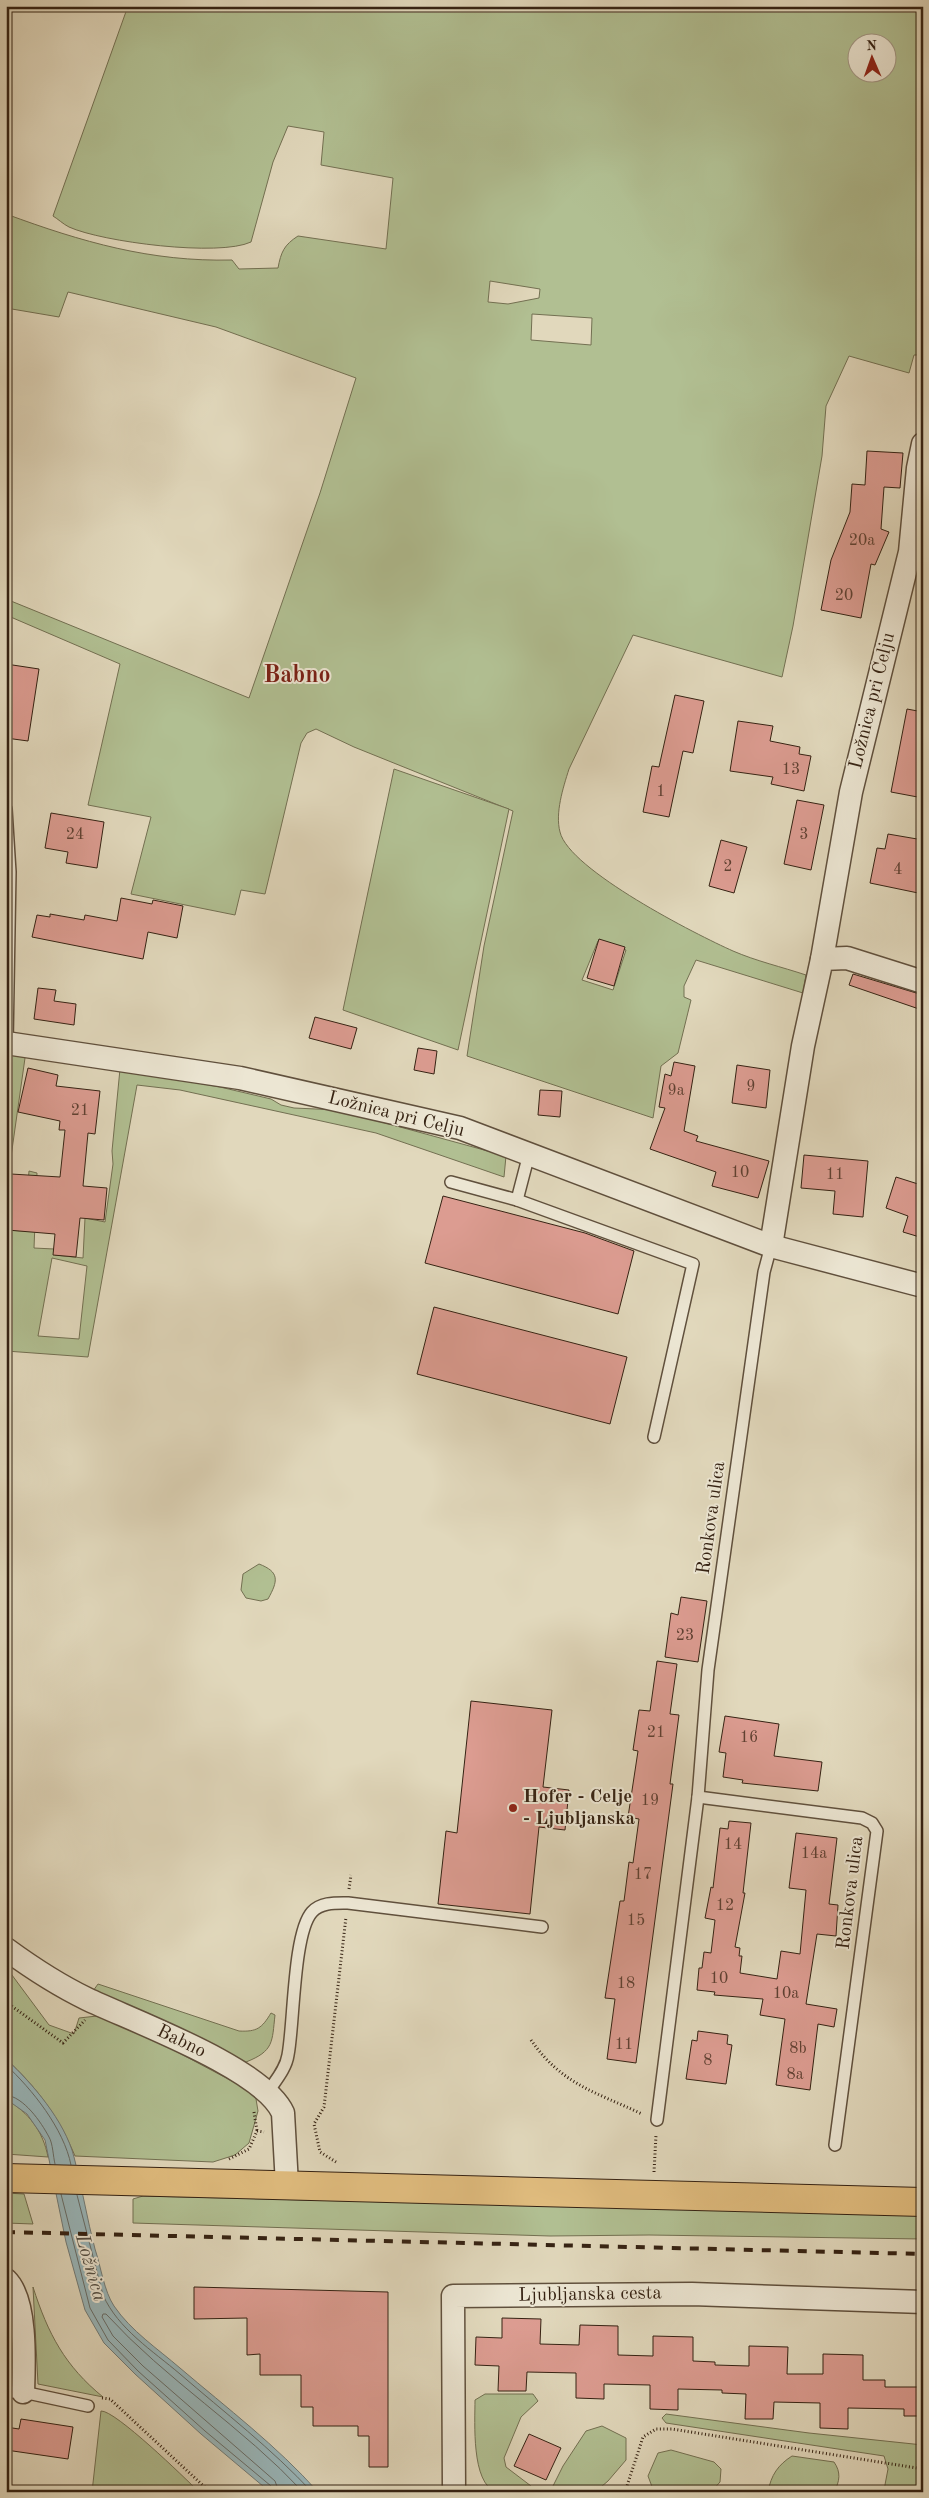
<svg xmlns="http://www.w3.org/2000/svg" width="929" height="2498" font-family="'Old Standard TT',serif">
	<rect width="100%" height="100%" fill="#e1d8bc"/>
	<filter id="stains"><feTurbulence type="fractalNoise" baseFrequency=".004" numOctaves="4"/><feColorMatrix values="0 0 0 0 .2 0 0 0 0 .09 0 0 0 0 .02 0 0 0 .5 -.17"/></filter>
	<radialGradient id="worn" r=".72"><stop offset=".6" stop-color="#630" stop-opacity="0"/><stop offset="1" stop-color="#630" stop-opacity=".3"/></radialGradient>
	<g fill="#b1bf92" stroke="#737052" fill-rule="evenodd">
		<path d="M128 6H923V355H914L909 373 849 356 826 406 822 456 793 626 782 677 633 635 569 769C563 788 555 813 560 832 569 870 697 935 733 951 756 961 782 967 806 975L803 993 696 960 684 986V997L691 1000 678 1053 661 1066 653 1118 467 1056 484 946 513 811 354 747 316 729 307 733 301 743 265 894 241 890 235 915 131 894 151 817 88 805 120 664 6 615V599L249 698 320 493 356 378 216 327 68 292 59 317 6 308V214C82 242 151 262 232 260L239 269 278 268C281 252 284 245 298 236L386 249 393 178 321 165 324 132 288 126 273 162 251 242C219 257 102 242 69 227 63 224 58 219 53 216ZM856 42H886V72H856ZM490 281 540 289 539 298 508 304 488 302ZM532 314 592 318 591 345 531 340ZM598 941 626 950 613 990 582 980Z"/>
		<path d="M394 769 509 809 458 1050 343 1010Z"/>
		<path d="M6 1048 26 1051 6 1192V1100L11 1057 6 1056Z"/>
		<path d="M120 1069 220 1087 271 1099 281 1105 294 1108 338 1110 506 1156 504 1177 376 1133 180 1090 137 1085 88 1357 6 1351V1230L24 1231 29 1171 37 1173 34 1248 54 1249 55 1255 83 1258 85 1218 105 1222 113 1164 112 1151ZM52 1258 87 1266 79 1339 38 1336Z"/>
		<path d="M259 1564C280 1572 278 1581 268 1599L261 1601 246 1598 241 1590 243 1574Z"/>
		<path d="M6 1967 49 2025 74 2034 79 2018 97 2016 168 2047 245 2088 256 2099 258 2111 249 2143 235 2155 213 2162 75 2156C59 2118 37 2087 6 2059Z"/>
		<path d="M98 1984 239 2031C257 2032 262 2028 271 2013L275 2015C272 2042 274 2051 246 2062L93 1991Z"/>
		<path d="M6 2099C29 2113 43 2131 48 2157L6 2154Z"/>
		<path d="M6 2193 24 2194 33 2224 6 2223Z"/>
		<path d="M143 2196 923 2215V2239L649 2235 550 2236 133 2223V2199Z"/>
		<path d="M33 2287C48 2334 65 2366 103 2397L38 2384Z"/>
		<path d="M485 2394H533L538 2401 521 2417 504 2458 506 2467 531 2486 532 2492C522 2492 506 2495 496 2492 471 2483 475 2422 475 2400Z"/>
		<path d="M101 2411C115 2410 185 2478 199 2492H92Z"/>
		<path d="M666 2414 809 2433 923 2445V2492L884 2490 888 2469 884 2456 666 2423 662 2418Z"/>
		<path d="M602 2426 626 2438V2460L608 2481 595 2492H550L563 2466 586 2431Z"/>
		<path d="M671 2450 714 2462 721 2469 720 2482 711 2492H654L648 2476 658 2453Z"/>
		<path d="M792 2456 834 2462C841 2472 840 2481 834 2492H768C771 2475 778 2465 792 2456Z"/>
	</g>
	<path fill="#99b7bb" stroke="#717b78" d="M6 2059C32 2083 65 2121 74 2157 82 2187 87 2219 95 2249 101 2267 104 2291 114 2306 131 2331 158 2349 180 2368 227 2408 277 2446 318 2492H270L201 2434 135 2374 104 2343 85 2310 66 2242 45 2140 27 2114 6 2099Z"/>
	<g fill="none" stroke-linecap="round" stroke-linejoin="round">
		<g stroke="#676c67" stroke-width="1">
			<path d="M6 2065C32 2089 64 2129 71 2165"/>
			<path d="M6 2095C24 2097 41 2122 49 2137 53 2144 53 2156 55 2164"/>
			<path d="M61 2194 90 2308 108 2340 138 2371 205 2431 271 2486 273 2492"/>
			<path d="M77 2195 103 2295C118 2329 153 2351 180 2374 224 2412 272 2449 312 2492"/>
			<path d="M279 2492 275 2481 143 2366 113 2336 102 2317 103 2314H106C166 2380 243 2427 303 2492"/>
		</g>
	</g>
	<g fill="#dc9c91" stroke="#352213">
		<path d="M867 451 903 453 900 488 884 487 881 529 889 532 875 565 871 564 861 618 821 610 831 560 850 512 852 484 865 485Z"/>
		<path d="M6 664 39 669 28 741 6 738Z"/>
		<path d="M675 695 704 701 693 753 683 751 669 817 643 812 652 766 659 767Z"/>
		<path d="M907 709 923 712V798L891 792Z"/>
		<path d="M738 721 773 726 770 741 800 747 799 754 811 756 804 791 771 784 773 777 730 771Z"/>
		<path d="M797 800 824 805 811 870 784 864Z"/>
		<path d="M51 813 104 822 97 868 66 863 68 852 45 848Z"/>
		<path d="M888 834 923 840V894L870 883 877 848 885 849Z"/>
		<path d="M721 840 747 847 734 893 709 886Z"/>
		<path d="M121 898 152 904 153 900 183 906 177 938 148 932 143 959 32 937 37 915 50 917V914L84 920 85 915 117 921Z"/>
		<path d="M599 939 625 947 614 986 587 978Z"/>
		<path d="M853 974 923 995 919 1009 849 985Z"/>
		<path d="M38 988 56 990 54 1001 76 1004 74 1025 34 1019Z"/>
		<path d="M315 1017 357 1028 351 1049 309 1038Z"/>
		<path d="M418 1048 437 1051 434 1074 414 1070Z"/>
		<path d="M674 1062 695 1066 684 1131 698 1136 696 1141 769 1161 758 1198 712 1186 716 1172 650 1149 665 1108 659 1107 665 1074 671 1076Z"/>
		<path d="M737 1065 770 1070 766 1108 732 1103Z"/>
		<path d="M28 1068 58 1075 56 1086 100 1091 95 1134 88 1133 83 1186 107 1188 104 1220 80 1218 76 1257 53 1255 55 1234 7 1230 11 1174 60 1177 65 1130H59L60 1121 18 1112Z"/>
		<path d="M540 1090 562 1091 560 1117 538 1115Z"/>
		<path d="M804 1155 868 1161 863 1217 833 1214 835 1191 801 1188Z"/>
		<path d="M896 1177 918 1184 920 1180 923 1181V1238L903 1232 908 1216 886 1208Z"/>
		<path d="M443 1196 585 1233 634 1251 618 1314 425 1263Z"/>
		<path d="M434 1307 627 1357 610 1424 417 1374Z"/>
		<path d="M681 1597 707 1601 698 1662 665 1657 671 1613 678 1615Z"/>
		<path d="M657 1661 677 1664 670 1714 679 1715 670 1784H673L636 2063 607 2059 615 1999 605 1998 620 1901H624L629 1862 633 1863 639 1819 628 1817 638 1751 633 1750 639 1710 650 1711Z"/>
		<path d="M471 1701 552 1710 543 1787 569 1790 565 1830 539 1827 530 1914 438 1904 446 1831 457 1833Z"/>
		<path d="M725 1716 779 1724 774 1756 822 1762 818 1791 742 1783 743 1780 723 1777 726 1753 719 1752Z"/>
		<path d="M729 1821 751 1823 743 1893H745L735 1947 740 1948 739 1956H742L740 1973 777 1979 781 1951 800 1954 806 1890 789 1888 796 1833 837 1838 829 1904 838 1905 836 1936 817 1934 806 2004 837 2009 834 2027 818 2024 810 2090 776 2085 785 2019 760 2015 763 1999 714 1995 715 1992 697 1990 699 1968H702L704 1952 711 1953 715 1920 705 1918 711 1887 713 1888 720 1828 728 1829Z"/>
		<path d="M698 2031 728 2035 727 2044 732 2045 726 2084 686 2079 692 2040 697 2041Z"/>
		<path d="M194 2287 388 2292V2467H369V2436H358V2426H313V2407H301V2375H260V2354L247 2355V2318L194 2319Z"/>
		<path d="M502 2318 541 2319 540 2344 579 2345 580 2325 618 2326V2355L653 2356V2336L693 2337V2361L715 2362V2365L749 2366V2346L788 2347 787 2374H823V2354L863 2355V2380H885V2387H923V2416H904V2409L848 2408V2429L820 2428V2403L774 2402 773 2419H745L746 2394 722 2393V2390L678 2389V2410L650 2409V2385L604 2384V2399L576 2398V2373L527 2372 526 2391H498L499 2366 475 2365 476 2337 502 2338Z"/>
		<path d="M21 2419 73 2427 68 2459 6 2450V2427L19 2429Z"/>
		<path d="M529 2434 561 2448 546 2480 514 2466Z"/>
	</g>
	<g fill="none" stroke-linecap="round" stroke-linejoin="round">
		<defs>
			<g id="service">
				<path d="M6 809 10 872 7 1043"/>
				<path d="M529 1154 517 1200 693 1264 654 1437"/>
				<path d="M451 1182 517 1200"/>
				<path d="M698 1797 862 1818 872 1823 877 1831 835 2145"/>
				<path d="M268 2092C275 2081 286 2069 288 2055 294 2025 293 1933 312 1912 321 1902 336 1903 348 1903L542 1927"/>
				<path d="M657 2120 698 1797 708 1670 764 1272 771 1246"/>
				<path d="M6 2392H23L88 2406"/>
			</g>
			<g id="minor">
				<path d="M822 959 851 792 910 552 918 468 923 444"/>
				<path d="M6 1043 240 1078 460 1128 771 1246 923 1286"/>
				<path d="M771 1246 803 1046 822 959 847 958 923 982"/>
				<path d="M6 1949C32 1968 58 1985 87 1999 133 2021 263 2068 283 2113L287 2185"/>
				<path d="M6 2280C27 2300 24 2363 23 2392"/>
				<path d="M454 2492 453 2296 692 2294 923 2302"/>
			</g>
			<path id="primary" d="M6 2178 923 2202"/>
		</defs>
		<use href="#service" stroke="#60503d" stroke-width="14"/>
		<use href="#minor" stroke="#60503d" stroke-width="25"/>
		<use href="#primary" stroke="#352213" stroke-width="30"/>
		<g stroke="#352213" stroke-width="3" stroke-dasharray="1 2.5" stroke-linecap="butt">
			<path d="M349 1889 351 1875"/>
			<path d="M6 2002 63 2043 85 2020"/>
			<path d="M531 2040C562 2085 596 2092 642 2114"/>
			<path d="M254 2112 257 2131"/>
			<path d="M229 2159 249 2149 257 2131 264 2132"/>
			<path d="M336 2162 320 2152 314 2124 324 2107 346 1917"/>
			<path d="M654 2172 656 2135"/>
			<path d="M102 2398 110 2399 210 2492"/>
			<path d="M625 2492 643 2437 656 2429H672L923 2469"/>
		</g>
		<use href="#service" stroke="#ece6d3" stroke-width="11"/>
		<use href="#minor" stroke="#ece6d3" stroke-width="22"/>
		<use href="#primary" stroke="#e0bc7e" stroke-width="28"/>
		<path stroke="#352213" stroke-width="4" stroke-dasharray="9 9" stroke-linecap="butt" d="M6 2232 923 2254"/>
	</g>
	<circle fill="#8f2418" stroke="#ece6d3" stroke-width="2" cx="513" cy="1808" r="5"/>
	<g text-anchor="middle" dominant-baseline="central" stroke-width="4" stroke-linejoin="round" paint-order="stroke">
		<g font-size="16" fill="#5f4032">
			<text x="862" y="541">20a</text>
			<text x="844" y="596">20</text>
			<text x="791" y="770">13</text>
			<text x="661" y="792">1</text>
			<text x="75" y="835">24</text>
			<text x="804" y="835">3</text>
			<text x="728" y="867">2</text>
			<text x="898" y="870">4</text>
			<text x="751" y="1087">9</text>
			<text x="676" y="1091">9a</text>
			<text x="80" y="1111">21</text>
			<text x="740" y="1173">10</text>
			<text x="835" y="1175">11</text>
			<text x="685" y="1636">23</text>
			<text x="656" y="1733">21</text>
			<text x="749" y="1738">16</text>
			<text x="650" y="1801">19</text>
			<text x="733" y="1845">14</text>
			<text x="814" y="1854">14a</text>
			<text x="643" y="1875">17</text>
			<text x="725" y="1906">12</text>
			<text x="636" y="1921">15</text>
			<text x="719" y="1979">10</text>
			<text x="626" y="1984">18</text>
			<text x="786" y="1994">10a</text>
			<text x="624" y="2045">11</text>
			<text x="798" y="2049">8b</text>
			<text x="708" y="2061">8</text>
			<text x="795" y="2075">8a</text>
		</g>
		<g font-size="19" fill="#352213" stroke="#ece6d3">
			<text transform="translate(873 701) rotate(-76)">Ložnica pri Celju</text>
			<text transform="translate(396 1115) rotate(14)">Ložnica pri Celju</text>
			<text transform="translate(712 1518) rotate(-82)">Ronkova ulica</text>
			<text transform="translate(851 1893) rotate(-83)">Ronkova ulica</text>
			<text transform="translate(181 2042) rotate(26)">Babno</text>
			<text transform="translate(590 2295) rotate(-1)">Ljubljanska cesta</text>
		</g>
		<g font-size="19" font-weight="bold" fill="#352213" stroke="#ece6d3" text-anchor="start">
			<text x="523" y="1797">Hofer - Celje<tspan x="523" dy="22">- Ljubljanska</tspan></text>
		</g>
		<g font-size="20" font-style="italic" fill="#534f45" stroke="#ece6d3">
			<text transform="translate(90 2268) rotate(74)">Ložnica</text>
		</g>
		<g font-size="24" font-weight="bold" fill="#7a1f14" stroke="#ece6d3">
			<text x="297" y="676">Babno</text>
		</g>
	</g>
	<rect width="929" height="2498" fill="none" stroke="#e1d8bc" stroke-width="25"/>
	<rect x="8" y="8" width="914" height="2483" fill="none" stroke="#352213" stroke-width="2.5"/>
	<rect x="12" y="12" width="904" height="2473" fill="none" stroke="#352213"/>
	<g transform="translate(872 58) rotate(358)"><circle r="24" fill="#ece6d3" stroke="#a39886"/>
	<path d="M0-4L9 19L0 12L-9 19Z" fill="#8f2418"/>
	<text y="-8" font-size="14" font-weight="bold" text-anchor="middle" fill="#352213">N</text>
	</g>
	<rect width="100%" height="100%" filter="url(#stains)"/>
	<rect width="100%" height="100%" fill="url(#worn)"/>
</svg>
